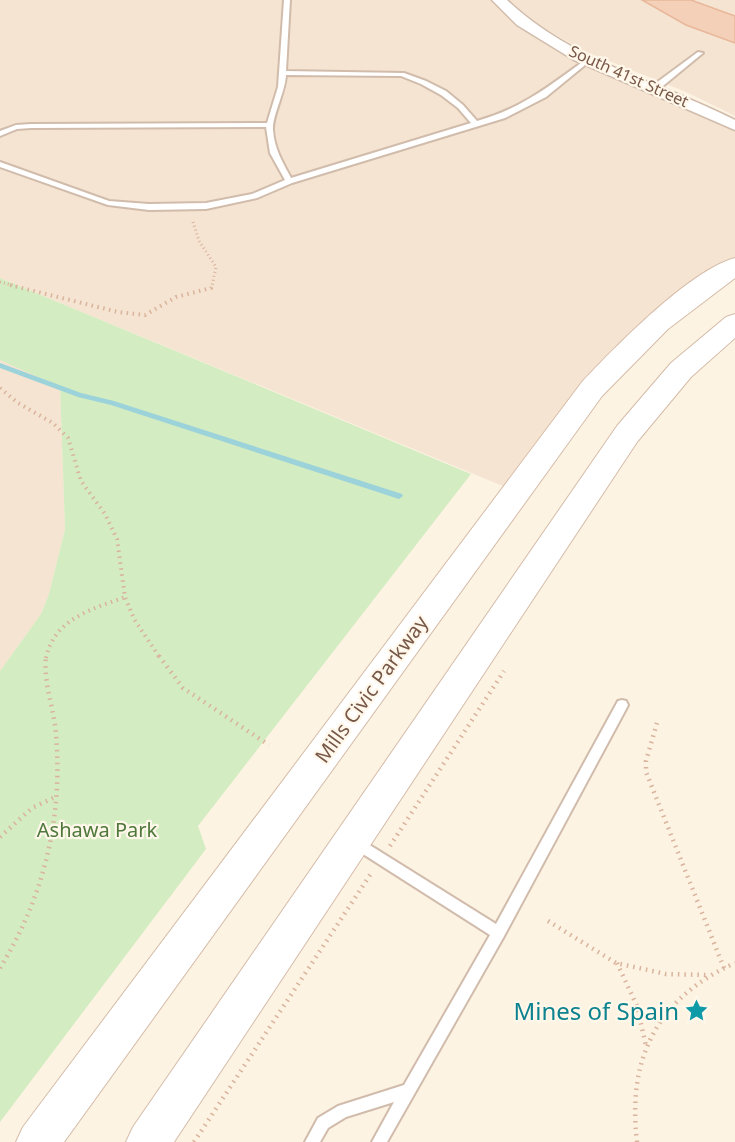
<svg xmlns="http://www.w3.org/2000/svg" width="735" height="1142" font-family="'Noto Sans',sans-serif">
	<rect width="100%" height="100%" fill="#fdf3e3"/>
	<g fill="#f5e4d1">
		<path d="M0 0H499L534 30 735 126V266L686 300 515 491 0 278Z"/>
		<path d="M508 0H735V116L686 92 582 50 541 26Z"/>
		<path d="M0 360 60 386 65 529 49 594 41 614 0 671Z"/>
	</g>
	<path fill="#d3ecc1" d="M0 278 471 474 198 826 206 849 0 1122V671L41 614 49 594 65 529 60 387 0 360Z"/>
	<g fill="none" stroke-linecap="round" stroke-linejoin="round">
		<path fill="#9cd2da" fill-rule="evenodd" d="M0 363 81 393 114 401 402 494 403 496 399 499 111 405 78 397 0 368Z"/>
	</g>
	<path fill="#f4d0b9" stroke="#e8b699" stroke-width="1.5" d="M642 0H691L735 16V43L686 25Z"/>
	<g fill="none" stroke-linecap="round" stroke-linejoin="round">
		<defs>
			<g id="lane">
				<path d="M284 0H290L286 71 404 73 426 81 446 91 463 105 477 121C522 108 548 87 585 60L590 61 546 97 505 118 292 183 257 198 206 209 149 210 108 205 0 167V162L109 201 149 204 206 203 252 194 285 180 270 153 266 127 31 128 17 129 0 136V131L16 125 31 124 267 123 278 87ZM286 75 401 76 421 84 441 95 458 108 471 123 291 178C283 163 274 148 273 130 272 116 285 93 286 75Z"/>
				<path d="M698 52 703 53 658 90H652V86Z"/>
				<path d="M622 700 626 701 628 705 626 709 503 938 387 1142H372L394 1102 346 1117 328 1128 320 1142H305L318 1118 338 1106 404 1085 490 935 352 847 350 843 352 839 356 837 360 839 496 924 618 701Z"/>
			</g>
			<path id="street" d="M492 0H507C571 61 658 81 735 120V130L574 60 517 25Z"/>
			<g id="secondary">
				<path d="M735 258V278L668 329 602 396 64 1142H16L23 1127 582 382C615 347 690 270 735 258Z"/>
				<path d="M735 314V338L691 377 637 442 174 1142H126L133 1127 617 426 671 363 726 317Z"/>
			</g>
		</defs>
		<use href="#lane" stroke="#d1bcac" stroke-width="4"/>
		<use href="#street" stroke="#d1bcac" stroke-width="3"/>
		<use href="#secondary" stroke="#d5bca9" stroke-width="2"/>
		<g stroke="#d9b39c" stroke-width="3" stroke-dasharray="1 3" stroke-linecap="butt">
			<path d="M193 222 199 241 216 267 212 286"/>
			<path d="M0 282 16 286"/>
		</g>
		<g stroke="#d9b39c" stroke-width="4" stroke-dasharray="1.5 4.5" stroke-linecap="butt">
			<path d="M10 285 118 312 145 315 176 297 211 288 212 285"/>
			<path d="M0 388 18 403 53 423 68 438 81 481 105 514 117 539 125 597 134 619 160 658"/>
			<path d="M46 658C54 619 92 609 125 597"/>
		</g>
		<g stroke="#d9b39c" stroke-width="4.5" stroke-dasharray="1.5 5" stroke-linecap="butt">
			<path d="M159 656 183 688 269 745"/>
			<path d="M657 723 646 761V772L724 968"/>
			<path d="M0 837 32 808 57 796"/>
			<path d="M390 846 504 671"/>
			<path d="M548 921 616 963 666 974 706 975"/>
			<path d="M617 963 637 1006 646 1046"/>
			<path d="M0 968C44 897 63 818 56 734 54 708 43 683 46 656"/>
			<path d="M194 1142 372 872"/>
			<path d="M637 1142C627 1058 657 998 735 963"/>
		</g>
		<use href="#lane" fill="#fff" fill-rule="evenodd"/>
		<use href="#street" fill="#fff" fill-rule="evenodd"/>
		<use href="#secondary" fill="#fff" fill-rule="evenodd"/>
	</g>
	<defs>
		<symbol id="sight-bare" viewBox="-9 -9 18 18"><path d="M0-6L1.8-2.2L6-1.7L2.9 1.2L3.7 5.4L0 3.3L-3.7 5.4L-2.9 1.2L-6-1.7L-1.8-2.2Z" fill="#0f9aa8" stroke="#fff7ea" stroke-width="2.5" paint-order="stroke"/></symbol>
	</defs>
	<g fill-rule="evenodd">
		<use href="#sight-bare" x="680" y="994" width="33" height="33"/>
	</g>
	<g text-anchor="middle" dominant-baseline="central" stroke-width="4.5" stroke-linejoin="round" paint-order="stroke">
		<g font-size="16" fill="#775848" stroke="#fff7ea">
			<text transform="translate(629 76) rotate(24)">South 41st Street</text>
		</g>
		<g font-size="20" fill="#775848" stroke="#fff7ea">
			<text transform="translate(371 689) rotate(-54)">Mills Civic Parkway</text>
		</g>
		<g font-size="20" fill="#4e783c" stroke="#fff7ea">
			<text x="97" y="829">Ashawa Park</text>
		</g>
		<g font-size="24" fill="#0d838f" stroke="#fff7ea" text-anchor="end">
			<text x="679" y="1010">Mines of Spain</text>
		</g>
	</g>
</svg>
